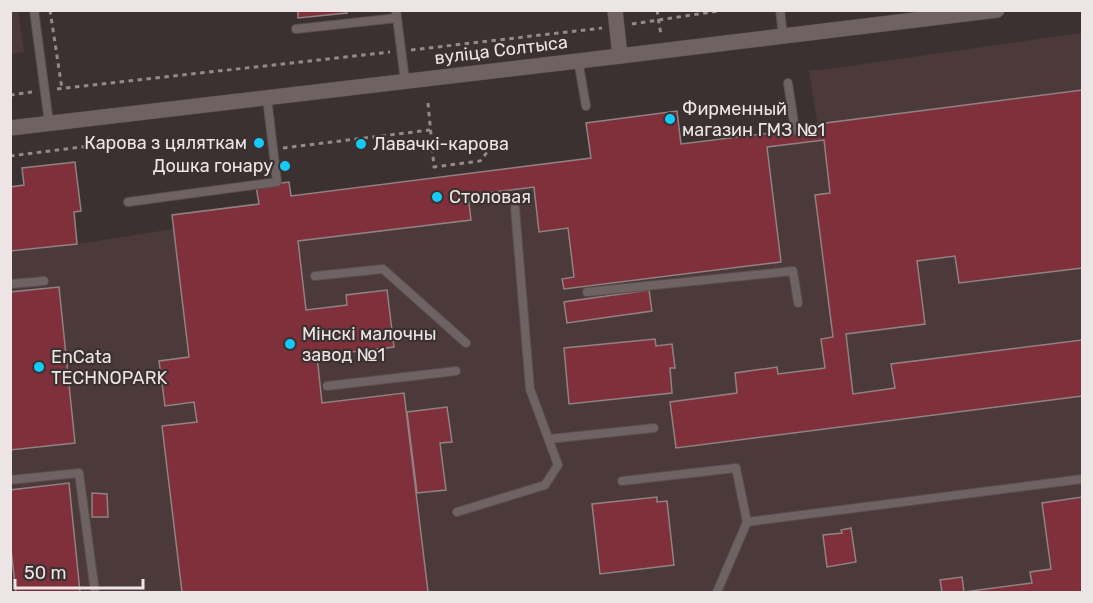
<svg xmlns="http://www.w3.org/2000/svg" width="1093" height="603" font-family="Rubik,sans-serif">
	<rect width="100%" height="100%" fill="#3c3131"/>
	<g fill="#4c3a3b">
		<path d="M10 11H18L24 52 11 54Z"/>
		<path d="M1082 33V592H11L10 187 24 185 22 168 75 162 81 211 74 212 78 244 173 229 172 215 258 204 256 186 289 182 292 196 590 158 586 123 677 111 682 144 818 127 809 70H821Z"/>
	</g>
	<g fill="#7f303b" stroke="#908283" stroke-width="1.5">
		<path d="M298 10H346L347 13 298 18Z"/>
		<path d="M1082 90V268L959 283 955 256 917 261 925 324 846 334 853 394 895 388 891 364 1082 340V396L676 448 670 402 737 393 735 373 777 367 778 374 825 368 821 339 833 337 815 195 830 193 824 140 767 147 781 262 564 289 562 279 574 277 568 228 539 232 534 187 468 195 471 220 298 241 306 310 347 305 346 295 387 290 394 347 317 356 322 403 404 393 428 592H182L162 426 197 422 194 402 165 406 159 361 189 357 172 215 259 204 256 186 289 182 291 196 591 158 586 123 677 111 681 144 818 127V124Z"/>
		<path d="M75 162 81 211 74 212 77 244 10 251V187L24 185 22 168Z"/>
		<path d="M59 287 75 443 10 450V292Z"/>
		<path d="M649 290 652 311 567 323 564 302Z"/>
		<path d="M655 339 656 346 672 344 675 368H670L672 393 569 404 564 348Z"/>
		<path d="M447 407 452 442 440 443 446 490 417 493 407 412Z"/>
		<path d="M69 483 80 592H16L10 541V490Z"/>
		<path d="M92 493 107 494 108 517H92Z"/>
		<path d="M657 497V502L667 501 674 565 600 574 592 504Z"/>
		<path d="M1082 497V592H942L940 580 962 577 964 592 1032 583 1030 572 1051 569 1042 503Z"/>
		<path d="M851 528 856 562 827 567 823 535 842 533 841 530Z"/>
	</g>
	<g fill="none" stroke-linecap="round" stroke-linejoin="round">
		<defs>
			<g id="service">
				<path d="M34 10 49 123"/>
				<path d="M396 10 405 81"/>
				<path d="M780 10 783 36"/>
				<path d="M296 29 397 18"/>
				<path d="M578 60 586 106"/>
				<path d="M788 83 795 130"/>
				<path d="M128 202 277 182 267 98"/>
				<path d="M315 276 383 269 466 343"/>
				<path d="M10 284 44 281"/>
				<path d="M587 292 793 271 798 303"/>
				<path d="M327 386 456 371"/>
				<path d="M549 439 654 428"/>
				<path d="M10 480 79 473 95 592"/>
				<path d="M622 481 736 468 747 522 717 592"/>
				<path d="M457 512 545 485 558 465 530 389 515 208"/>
				<path d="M747 522 1082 479"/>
			</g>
			<path id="minor" d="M10 128 620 56"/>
			<path id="tertiary" d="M615 10 620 56 997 10"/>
		</defs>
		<use href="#service" stroke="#584e4e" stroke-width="10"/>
		<use href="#minor" stroke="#584e4e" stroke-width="16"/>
		<use href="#tertiary" stroke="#584e4e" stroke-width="16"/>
		<g stroke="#938a8a" stroke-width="3" stroke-dasharray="4.5 4.5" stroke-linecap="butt">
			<path d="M50 10 62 89"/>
			<path d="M657 10 661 35"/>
			<path d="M632 24 725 10"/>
			<path d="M411 50 602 28"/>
			<path d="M57 89 390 52"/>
			<path d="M10 95 32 92"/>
			<path d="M428 103 434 167 480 161 493 145"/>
			<path d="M283 148 430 130"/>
			<path d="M10 156 121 142"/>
		</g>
		<use href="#service" stroke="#6f6263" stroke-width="8"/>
		<use href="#minor" stroke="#6f6263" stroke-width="15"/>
		<use href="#tertiary" stroke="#6f6263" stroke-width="15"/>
	</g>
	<g fill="#13cafb" stroke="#3c3131" stroke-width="2">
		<circle cx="670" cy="119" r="6"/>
		<circle cx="259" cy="143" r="6"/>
		<circle cx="361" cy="144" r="6"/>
		<circle cx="285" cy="166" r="6"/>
		<circle cx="437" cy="197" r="6"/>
		<circle cx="290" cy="344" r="6"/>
		<circle cx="39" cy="367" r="6"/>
	</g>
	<g text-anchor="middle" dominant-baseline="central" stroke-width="4.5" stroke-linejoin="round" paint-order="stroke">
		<g font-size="18" fill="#ede5e5" stroke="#3c3131">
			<text transform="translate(501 50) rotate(-7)">вуліца Солтыса</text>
		</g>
		<g font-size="18" fill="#ede5e5" stroke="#3c3131" text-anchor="start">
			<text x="682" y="109">Фирменный<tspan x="682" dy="21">магазин ГМЗ №1</tspan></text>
			<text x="247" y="143" text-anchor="end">Карова з цяляткам</text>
			<text x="373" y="144">Лавачкі-карова</text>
			<text x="273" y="166" text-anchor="end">Дошка гонару</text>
			<text x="449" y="197">Столовая</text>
			<text x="302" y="334">Мінскі малочны<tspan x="302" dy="21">завод №1</tspan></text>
			<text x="51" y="357">EnCata<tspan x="51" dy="21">TECHNOPARK</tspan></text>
		</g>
	</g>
	<rect width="1093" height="603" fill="none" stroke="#ede5e5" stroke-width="24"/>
	<path d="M15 579v9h128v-9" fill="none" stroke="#ede5e5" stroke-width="3"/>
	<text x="24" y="579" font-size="18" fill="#ede5e5" stroke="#3c3131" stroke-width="4.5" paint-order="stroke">50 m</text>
</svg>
